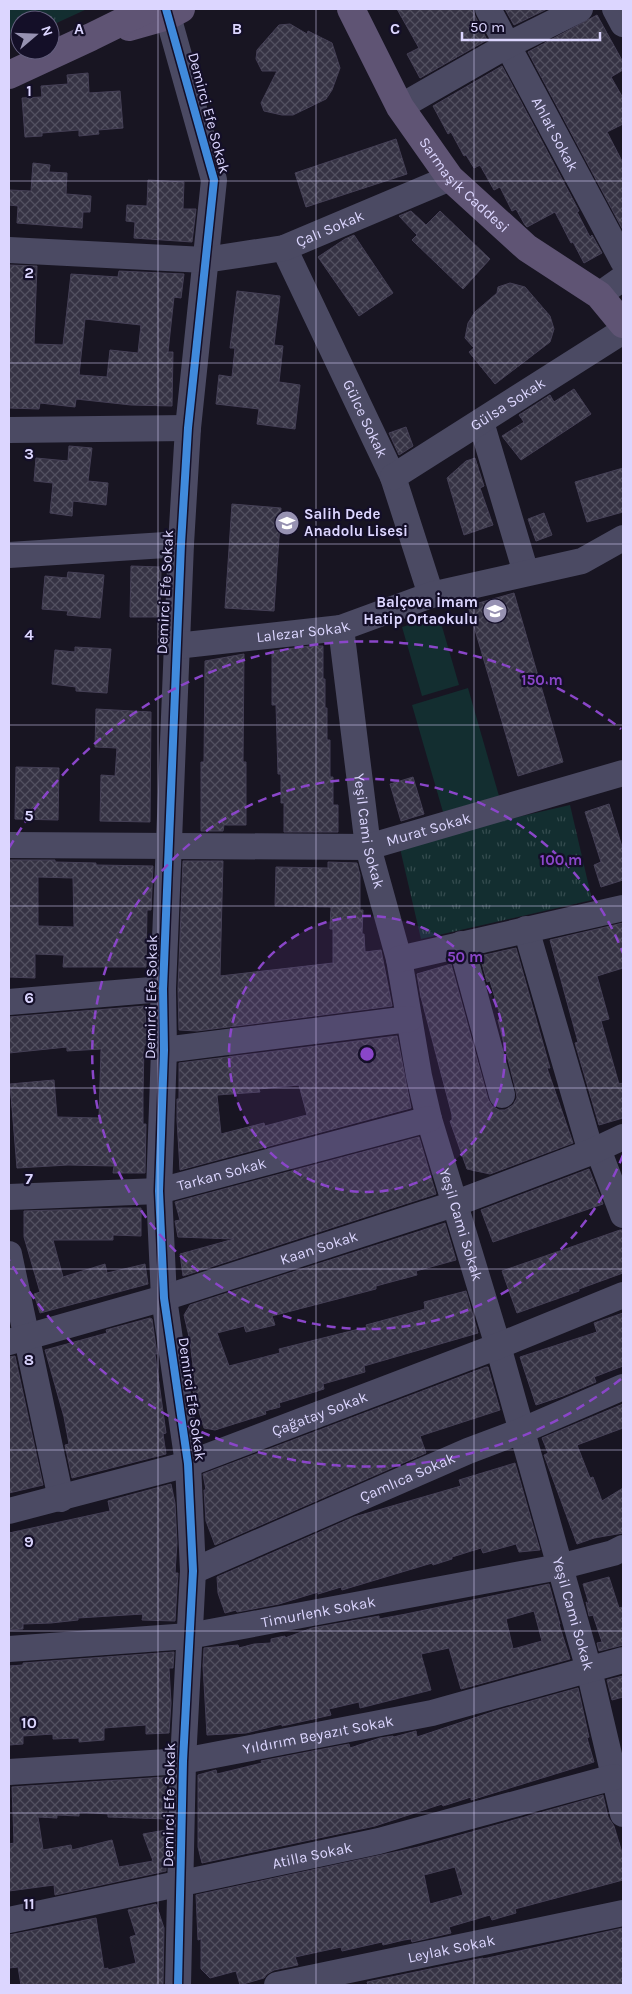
<svg xmlns="http://www.w3.org/2000/svg" width="632" height="1994" font-family="Karla,sans-serif">
	<defs>
		<pattern id="park-tufts" width="24" height="20" patternUnits="userSpaceOnUse" patternTransform="scale(1.25)"><rect width="24" height="20" fill="#132e30"/><path d="M3 7l-1-3M5 7V3M7 7l1-3M15 17l-1-3M17 17v-4M19 17l1-3" fill="none" stroke="#354c4f"/></pattern>
		<pattern id="building-cross-hatch" width="8" height="8" patternUnits="userSpaceOnUse" patternTransform="scale(1.25)"><rect width="8" height="8" fill="#363344"/><path d="M0 0l8 8M0 8l8-8" fill="none" stroke="#525060"/></pattern>
	</defs>
	<rect width="100%" height="100%" fill="#181522"/>
	<g fill="#132e30">
		<path d="M439 616 459 685 422 696 402 627Z"/>
		<path d="M468 688 499 796 443 812 412 705Z"/>
	</g>
	<g fill="url(#park-tufts)">
		<path d="M9 9H87L50 26V20H20V40L15 42 9 32Z"/>
		<path d="M570 805 592 900 421 939 399 844Z"/>
	</g>
	<g fill="url(#building-cross-hatch)" stroke="#454056" fill-rule="evenodd">
		<path d="M397 9H473L475 16 487 40 420 78 407 54 419 48Z"/>
		<path d="M505 9H547L514 25Z"/>
		<path d="M597 15 623 62V70L611 77 623 98V124L607 132 623 163V230L528 52Z"/>
		<path d="M290 24 307 34 308 31 332 43 340 68 332 90 326 99 293 115H282L264 111 261 103 277 71H262L256 59 257 50 279 25Z"/>
		<path d="M502 66 579 211 577 212 590 237 592 235 602 253 584 263 573 242 571 243 555 212 527 227 525 225 516 209 512 211 500 187 494 190 480 165 474 168 466 155 464 156 451 132 448 134 433 106Z"/>
		<path d="M88 73 89 93 120 91 123 128 98 130 99 134 79 136V130L42 133V136L25 137 22 98 42 97 41 86 68 84 67 75Z"/>
		<path d="M396 139 407 174 306 207 295 173Z"/>
		<path d="M33 163 50 165 49 172 67 173 66 194 91 196 90 212H83L82 228 17 223 18 206 9 205V190L31 191Z"/>
		<path d="M148 180 184 182 183 209H196L192 242 134 238 135 222 126 221 127 205 147 206Z"/>
		<path d="M411 211 426 225 440 211 490 259 463 289 412 240 417 235 399 216Z"/>
		<path d="M354 235 393 293 359 316 318 257 345 239Z"/>
		<path d="M9 265 37 266 34 344 63 345 71 274 118 277 119 271 184 274 181 298 174 297 168 352H173L172 406 131 405 76 399 75 407 40 403 39 409 9 408ZM85 319 141 325 138 353 110 350 107 377 79 375Z"/>
		<path d="M510 283 525 287 550 316 554 329 550 342 495 384 469 352 474 348 465 338 468 323 475 312 497 293 498 287Z"/>
		<path d="M237 291 280 296 274 345 283 346 279 382 300 385 295 429 257 424 259 409 216 404 219 375 232 377 235 348H230Z"/>
		<path d="M574 389 591 414 521 460 502 436 524 422 519 415 550 395 554 402Z"/>
		<path d="M406 427 413 446 399 455 389 433Z"/>
		<path d="M69 446 92 448 88 481 108 483 106 505 73 501 72 516 50 513 53 483 34 481 36 458 68 461Z"/>
		<path d="M475 458 484 486 480 488 493 525 464 535 447 478 466 461Z"/>
		<path d="M623 468V512L587 522 575 482Z"/>
		<path d="M232 504 281 508 274 611 225 608Z"/>
		<path d="M544 513 552 535 536 541 528 519Z"/>
		<path d="M131 566 161 567 160 617H130Z"/>
		<path d="M68 572 104 575 100 618 67 615 68 611 42 609 45 576 67 578Z"/>
		<path d="M514 593 563 762 518 776 468 606Z"/>
		<path d="M310 646H323V679H325V708H327V740H330V777H333V805H338V832H284V803H281V774H278L276 705H272V651Z"/>
		<path d="M75 647 111 649 107 693 76 691V687L52 684 55 650 75 652Z"/>
		<path d="M244 654 243 762H246V825H224L223 831H201V762H204L205 661Z"/>
		<path d="M96 709 151 712 150 822 100 821 101 775 115 776 117 748 95 747Z"/>
		<path d="M16 767 59 768 58 820 15 819Z"/>
		<path d="M413 777 424 814 401 821 390 784Z"/>
		<path d="M609 804 623 850V880L601 887 594 865 601 862 585 812Z"/>
		<path d="M9 860H55V862L96 863V865L153 866 151 910H147L146 967H63L64 955 35 954V978L9 977ZM38 877 73 878 74 927 38 926Z"/>
		<path d="M183 861H223L220 976 333 963V929H330L331 907 275 906 276 867 328 868V862L357 863 360 875V910H363L362 934H364L365 952 381 950 392 1006 197 1031 179 1030 178 989Z"/>
		<path d="M623 923V968L597 976 609 1019 601 1021 619 1084 623 1083V1118L599 1125 575 1043 578 1042 550 940Z"/>
		<path d="M516 948 550 1068H547L573 1143 490 1174 467 1169 450 1121 452 1120V1115L421 997 417 974 451 964 488 1099 492 1106 499 1110H505L513 1105 517 1098 516 1091 498 1020 501 1019 490 981 487 982 480 956Z"/>
		<path d="M145 1006 147 1045 144 1046 143 1094V1124H146L145 1173H113L114 1166 68 1165 17 1168 10 1084 54 1080 57 1117 99 1118 101 1049 67 1051V1047L9 1053V1017Z"/>
		<path d="M397 1036 411 1108 180 1170 177 1120V1099H179V1063ZM299 1085 307 1115 265 1126 264 1123 221 1134 217 1095 260 1092 259 1089Z"/>
		<path d="M419 1137 436 1194 183 1276 180 1254 234 1239 178 1237 175 1221 180 1220 175 1202Z"/>
		<path d="M589 1169 603 1204 493 1242 481 1210Z"/>
		<path d="M122 1208H141V1236L113 1235V1240H53L63 1277 105 1264 107 1273 145 1264 148 1284 40 1313 34 1294 40 1292 24 1237V1211Z"/>
		<path d="M445 1223 456 1260 416 1271 417 1275 376 1286V1289L272 1316 275 1325 246 1332 244 1326 217 1333 229 1366 280 1353 279 1349 367 1327 366 1325 425 1309 424 1302 466 1291 478 1333 364 1366 365 1372 323 1384 324 1389 279 1403 280 1407 265 1411 266 1414 215 1430 204 1428 193 1391H196L190 1341 184 1315 190 1305Z"/>
		<path d="M620 1230H623V1273L579 1289V1291L517 1313 502 1271Z"/>
		<path d="M623 1313V1366L594 1377 596 1382 563 1396 536 1405 520 1357 597 1332 594 1323Z"/>
		<path d="M150 1318 152 1319 157 1354H155L166 1433 163 1434 166 1454 72 1478 65 1445 69 1444 64 1417 45 1350 107 1333 106 1330Z"/>
		<path d="M15 1356 43 1485 9 1493V1357Z"/>
		<path d="M486 1367H488L500 1410 420 1436 426 1453 215 1545 206 1521 204 1490H206L203 1474Z"/>
		<path d="M623 1404V1428L577 1445 590 1478 593 1477 602 1501 623 1488V1533L594 1538 577 1544 544 1455 548 1453 542 1438Z"/>
		<path d="M515 1463 540 1550 519 1552 516 1544 483 1553 481 1548 452 1557V1559L433 1565 432 1563 342 1590 341 1587 318 1594V1592L279 1604 237 1612 236 1610 225 1613 218 1593 217 1577 354 1517 461 1486 459 1480Z"/>
		<path d="M171 1484 175 1503 177 1543 175 1573H178L175 1621 142 1620 143 1614 78 1618V1620L51 1623 23 1624V1629L9 1630V1533L110 1511 108 1501Z"/>
		<path d="M609 1577 619 1608 623 1607V1645L599 1651 597 1643 602 1642 593 1615 589 1616 586 1602 589 1604 583 1584Z"/>
		<path d="M549 1584 560 1624H559L570 1659 461 1689 449 1648 421 1654 431 1690 360 1708 359 1702 329 1709 331 1715 282 1726V1724L246 1733 207 1735 203 1666 204 1648 238 1645 239 1648 254 1644 271 1643V1639L285 1636V1638L312 1628 379 1616V1619L406 1614ZM534 1611 542 1641 513 1649 506 1619Z"/>
		<path d="M174 1652 173 1668H169L171 1703 169 1733 146 1734V1725L104 1728V1740L79 1742V1738L53 1739V1734L23 1736V1744L9 1745V1666L23 1665V1663Z"/>
		<path d="M623 1676V1697L612 1700 607 1680Z"/>
		<path d="M578 1688 589 1737 587 1738 594 1762 471 1800V1797L443 1806 442 1804 375 1826 202 1863 198 1847V1775L216 1770 217 1774 262 1763 261 1761 349 1744 350 1748 380 1738 393 1736 394 1737 416 1731 417 1737 495 1711Z"/>
		<path d="M166 1777 167 1819 108 1817V1814L79 1812V1816L57 1815V1818L38 1817 43 1850 71 1845 72 1850 112 1840 119 1867 153 1861 143 1834 166 1830V1871L55 1895 54 1885 9 1891V1844L14 1843 12 1787Z"/>
		<path d="M603 1795 608 1817 614 1826 623 1856V1880L515 1909 516 1913 492 1920 490 1915 449 1927 451 1933 412 1942 411 1939 404 1940 383 1945 382 1942 342 1951 341 1947 295 1957 298 1965 274 1970 267 1974 264 1978 240 1985 236 1971 210 1978 201 1969V1939L198 1940 196 1895 418 1847ZM455 1867 463 1895 430 1904 424 1875Z"/>
		<path d="M156 1904 164 1928 163 1985H21L18 1967 9 1968V1935L96 1918 104 1969 108 1968V1970L136 1963 130 1937 136 1935 128 1910Z"/>
		<path d="M623 1928V1985H368L367 1982 483 1958V1959Z"/>
	</g>
	<g fill="none" stroke-linecap="round" stroke-linejoin="round">
		<g stroke="#4b4a63" stroke-width="26">
			<path d="M166 9 214 180 188 428 181 544 163 989 164 1050 159 1191 164 1298 188 1464 193 1571 183 1761 178 1985"/>
			<path id="s1" d="M488 9 623 261"/>
			<path d="M615 9 623 24"/>
			<path d="M400 107 508 45 580 9"/>
			<path id="s2" d="M284 248 393 477 431 595"/>
			<path id="s3" d="M9 250 205 260 284 248 450 178"/>
			<path d="M599 295 623 278"/>
			<path d="M481 422 526 573"/>
			<path d="M9 430 188 428"/>
			<path id="s4" d="M393 477 623 331"/>
			<path d="M9 555 181 544"/>
			<path id="s5" d="M341 628 368 847 399 959 419 1076 429 1119 498 1346 589 1670 623 1814"/>
			<path id="s6" d="M176 646 341 628 431 595 582 561 623 538"/>
			<path id="s7" d="M9 845 368 847 623 773"/>
			<path d="M526 929 591 1152"/>
			<path d="M461 944 502 1095"/>
			<path d="M399 959 623 908"/>
			<path d="M9 1002 163 989"/>
			<path d="M164 1050 409 1019"/>
			<path d="M598 1149 623 1215"/>
			<path id="s8" d="M9 1197 159 1191 429 1119"/>
			<path d="M9 1254 61 1499"/>
			<path id="s9" d="M9 1342 164 1298 454 1204 591 1152 623 1137"/>
			<path id="s10" d="M9 1511 188 1464 498 1346 623 1295"/>
			<path id="s11" d="M193 1571 468 1451 521 1431 623 1387"/>
			<path id="s12" d="M9 1649 189 1636 559 1567 613 1553 623 1548"/>
			<path id="s13" d="M9 1772 183 1761 432 1713 623 1660"/>
			<path id="s14" d="M9 1920 379 1841 614 1777"/>
			<path id="s15" d="M277 1985 623 1913"/>
		</g>
		<g stroke="#5f5474" stroke-width="28">
			<path id="s16" d="M351 9 400 107 450 178 527 248 599 295 623 324"/>
			<path d="M129 27 168 16 181 9"/>
			<path d="M9 75 91 37 148 9"/>
		</g>
		<defs>
			<path id="cycleway" d="M166 9 214 180 188 428 181 544 163 989 164 1050 159 1191 164 1298 188 1464 193 1571 183 1761 178 1985"/>
		</defs>
		<use href="#cycleway" stroke="#140f28" stroke-width="11"/>
		<use href="#cycleway" stroke="#408adc" stroke-width="8"/>
	</g>
	<path fill="none" stroke="#dcd6ff" stroke-width="1" stroke-opacity="0.55" d="M158 9V1985M316 9V1985M474 9V1985M9 181H623M9 363H623M9 544H623M9 725H623M9 906H623M9 1088H623M9 1269H623M9 1450H623M9 1631H623M9 1813H623"/>
	<circle cx="367" cy="1054" r="138" fill="#8a46c9" fill-opacity=".12"/>
	<g fill="none" stroke="#8a46c9" stroke-width="2.5" stroke-dasharray="9 6">
		<circle cx="367" cy="1054" r="138"/>
		<path d="M623 1155A275 275 0 1 1 623 953"/>
		<path d="M621 1379A413 413 0 0 1 9 1260M9 848A413 413 0 0 1 621 729"/>
	</g>
	<defs>
		<symbol id="school-disc" viewBox="-11 -11 22 22"><circle r="9.5" fill="#9792b2" stroke="#140f28"/><path d="M0-5L7-2L0 1L-7-2ZM-4 1L0 2.5L4 1V4Q0 6-4 4Z" fill="#fff"/></symbol>
	</defs>
	<g fill-rule="evenodd">
		<use href="#school-disc" x="273" y="509" width="28" height="28"/>
		<use href="#school-disc" x="481" y="597" width="28" height="28"/>
	</g>
	<g text-anchor="middle" dominant-baseline="central" stroke-width="4.5" stroke-linejoin="round" paint-order="stroke">
		<g font-size="15" fill="#dcd6ff" stroke="#140f28">
			<text transform="translate(209 113) rotate(75)">Demirci Efe Sokak</text>
			<text stroke="none"><textPath href="#s1" startOffset="142">Ahlat Sokak</textPath></text>
			<text stroke="none"><textPath href="#s16" startOffset="211">Sarmaşık Caddesi</textPath></text>
			<text stroke="none"><textPath href="#s3" startOffset="326">Çalı Sokak</textPath></text>
			<text stroke="none"><textPath href="#s4" startOffset="136">Gülsa Sokak</textPath></text>
			<text stroke="none"><textPath href="#s2" startOffset="189">Gülce Sokak</textPath></text>
			<text transform="translate(165 592) rotate(-87)">Demirci Efe Sokak</text>
			<text stroke="none"><textPath href="#s6" startOffset="128">Lalezar Sokak</textPath></text>
			<text stroke="none"><textPath href="#s7" startOffset="422">Murat Sokak</textPath></text>
			<text stroke="none"><textPath href="#s5" startOffset="205">Yeşil Cami Sokak</textPath></text>
			<text transform="translate(151 997) rotate(-89)">Demirci Efe Sokak</text>
			<text stroke="none"><textPath href="#s8" startOffset="215">Tarkan Sokak</textPath></text>
			<text stroke="none"><textPath href="#s5" startOffset="610">Yeşil Cami Sokak</textPath></text>
			<text stroke="none"><textPath href="#s9" startOffset="324">Kaan Sokak</textPath></text>
			<text transform="translate(192 1399) rotate(82)">Demirci Efe Sokak</text>
			<text stroke="none"><textPath href="#s10" startOffset="326">Çağatay Sokak</textPath></text>
			<text stroke="none"><textPath href="#s11" startOffset="234">Çamlıca Sokak</textPath></text>
			<text stroke="none"><textPath href="#s12" startOffset="312">Timurlenk Sokak</textPath></text>
			<text stroke="none"><textPath href="#s5" startOffset="1015">Yeşil Cami Sokak</textPath></text>
			<text stroke="none"><textPath href="#s13" startOffset="312">Yıldırım Beyazıt Sokak</textPath></text>
			<text transform="translate(169 1805) rotate(-89)">Demirci Efe Sokak</text>
			<text stroke="none"><textPath href="#s14" startOffset="310">Atilla Sokak</textPath></text>
			<text stroke="none"><textPath href="#s15" startOffset="178">Leylak Sokak</textPath></text>
		</g>
		<g font-size="15" font-weight="bold" fill="#dcd6ff" stroke="#140f28" text-anchor="start">
			<text x="304" y="514">Salih Dede<tspan x="304" dy="17">Anadolu Lisesi</tspan></text>
			<text x="478" y="602" text-anchor="end">Balçova İmam<tspan x="478" dy="17">Hatip Ortaokulu</tspan></text>
		</g>
	</g>
	<g font-size="16" text-anchor="middle" font-weight="bold" fill="#dcd6ff" stroke="#140f28" stroke-width="4.5" stroke-linejoin="round" paint-order="stroke">
		<text x="79" y="34">A</text>
		<text x="237" y="34">B</text>
		<text x="395" y="34">C</text>
		<text x="29" y="96">1</text>
		<text x="29" y="278">2</text>
		<text x="29" y="459">3</text>
		<text x="29" y="640">4</text>
		<text x="29" y="821">5</text>
		<text x="29" y="1003">6</text>
		<text x="29" y="1184">7</text>
		<text x="29" y="1365">8</text>
		<text x="29" y="1547">9</text>
		<text x="29" y="1728">10</text>
		<text x="29" y="1909">11</text>
	</g>
	<circle cx="367" cy="1054" r="8" fill="#8a46c9" stroke="#140f28" stroke-width="2.5"/>
	<g font-size="15" text-anchor="middle" font-weight="bold" fill="#8a46c9" stroke="#140f28" stroke-width="4.5" stroke-linejoin="round" paint-order="stroke">
		<text x="542" y="685">150 m</text>
		<text x="561" y="865">100 m</text>
		<text x="465" y="962">50 m</text>
	</g>
	<rect width="632" height="1994" fill="none" stroke="#dcd6ff" stroke-width="20"/>
	<g transform="translate(35 35) rotate(71)"><circle r="24" fill="#140f28" stroke="#645f7e"/>
	<path d="M0-4L9 19L0 12L-9 19Z" fill="#9792b2"/>
	<text y="-8" font-size="14" font-weight="bold" text-anchor="middle" fill="#dcd6ff">N</text>
	</g>
	<path d="M462 32v8h138v-8" fill="none" stroke="#dcd6ff" stroke-width="2.5"/>
	<text x="470" y="32" font-size="15" fill="#dcd6ff" stroke="#140f28" stroke-width="4" paint-order="stroke">50 m</text>
</svg>
